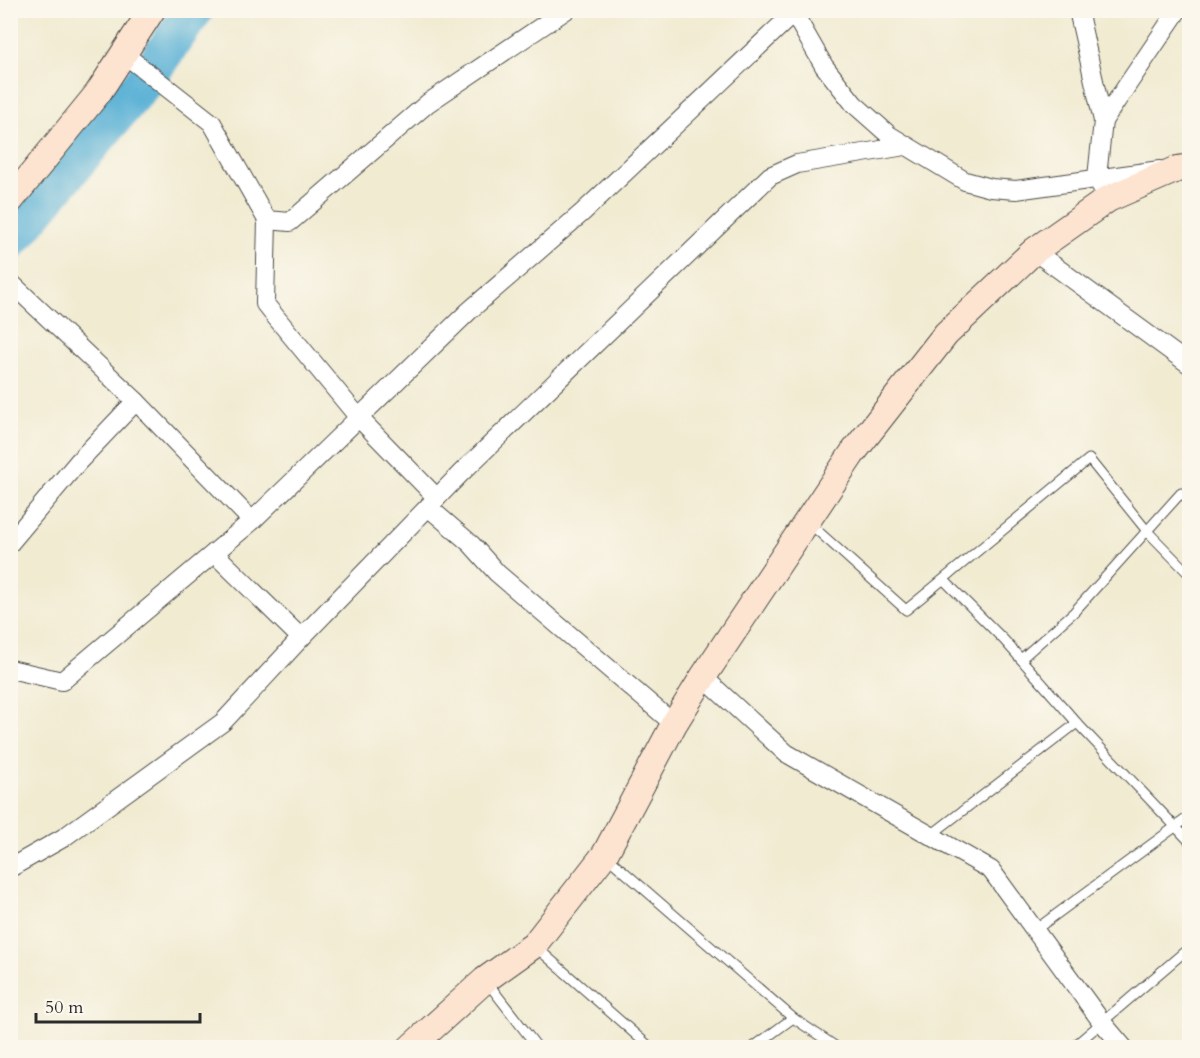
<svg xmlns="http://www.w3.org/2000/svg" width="1200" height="1058" font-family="Cardo,serif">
	<rect width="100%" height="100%" fill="#fbf7ec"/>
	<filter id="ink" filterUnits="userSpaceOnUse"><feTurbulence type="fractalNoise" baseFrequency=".0167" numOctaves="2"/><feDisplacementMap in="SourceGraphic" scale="12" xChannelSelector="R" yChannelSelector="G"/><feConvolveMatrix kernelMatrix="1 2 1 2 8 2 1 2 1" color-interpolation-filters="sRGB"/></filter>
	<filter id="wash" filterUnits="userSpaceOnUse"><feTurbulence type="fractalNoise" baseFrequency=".008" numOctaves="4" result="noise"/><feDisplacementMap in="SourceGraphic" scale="24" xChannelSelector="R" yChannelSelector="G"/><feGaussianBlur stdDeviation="1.35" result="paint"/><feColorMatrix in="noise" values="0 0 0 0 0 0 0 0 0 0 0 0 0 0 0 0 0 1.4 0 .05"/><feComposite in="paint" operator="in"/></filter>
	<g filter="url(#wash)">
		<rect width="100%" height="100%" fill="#f1ebd2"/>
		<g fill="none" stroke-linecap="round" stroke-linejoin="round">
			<path stroke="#59b0d5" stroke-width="7" d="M42 176 75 163"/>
			<path stroke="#59b0d5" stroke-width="39" d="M10 241 141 85 194 10"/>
		</g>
	</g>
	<g filter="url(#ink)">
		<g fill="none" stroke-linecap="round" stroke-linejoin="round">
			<defs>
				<g id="lane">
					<path d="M809 523 906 610 1089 459 1147 531 1190 575"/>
					<path d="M944 580 1004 640 1077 723 1190 842"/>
					<path d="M1021 659 1074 612 1181 493 1190 501"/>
					<path d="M931 835 1077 723"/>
					<path d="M606 856 793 1018 838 1048"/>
					<path d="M1035 930 1190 816"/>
					<path d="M536 947 651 1048"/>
					<path d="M487 982 538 1048"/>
					<path d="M752 1048 793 1018"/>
					<path d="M1072 1048 1190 947"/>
				</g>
				<g id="street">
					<path d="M792 10 824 66 854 104 889 135 965 181 991 188 1016 190 1160 170"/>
					<path d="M1078 10 1103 121 1097 177 1101 186"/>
					<path d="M124 54 212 123 267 220 265 304 359 418 437 498"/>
					<path d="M1103 121 1178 10"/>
					<path d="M267 220 290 222 428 103 566 10"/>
					<path d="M1034 251 1190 365"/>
					<path d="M10 282 136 401 252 521"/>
					<path d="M428 507 471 544 497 573 674 724"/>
					<path d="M10 543 78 462 136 401"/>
					<path d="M301 638 461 473 770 176 797 164 905 146"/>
					<path d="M10 669 62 681 252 521 469 311 583 212 797 10"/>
					<path d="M703 677 786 753 991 870 1101 1021 1124 1048"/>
					<path d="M10 868 63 838 223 722 301 638 214 553"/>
				</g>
				<g id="secondary">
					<path d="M10 201 98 93 152 10"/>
					<path d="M410 1048 485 980 534 945 605 854 674 724 703 677 852 454 946 334 1034 251 1108 199 1177 169 1190 167"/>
				</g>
			</defs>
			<use href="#lane" stroke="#494844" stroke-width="11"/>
			<use href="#street" stroke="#494844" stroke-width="20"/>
			<use href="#secondary" stroke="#494844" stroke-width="28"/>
			<use href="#lane" stroke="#fff" stroke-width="9"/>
			<use href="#street" stroke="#fff" stroke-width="18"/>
			<use href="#secondary" stroke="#fde4d1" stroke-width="26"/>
		</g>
	</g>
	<rect width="1200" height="1058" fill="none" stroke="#fbf7ec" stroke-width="36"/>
	<path d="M36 1013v9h164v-9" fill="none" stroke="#2b2b2b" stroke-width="3"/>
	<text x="45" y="1013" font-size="18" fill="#2b2b2b" stroke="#fbf7ec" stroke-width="4.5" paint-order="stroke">50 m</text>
</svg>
